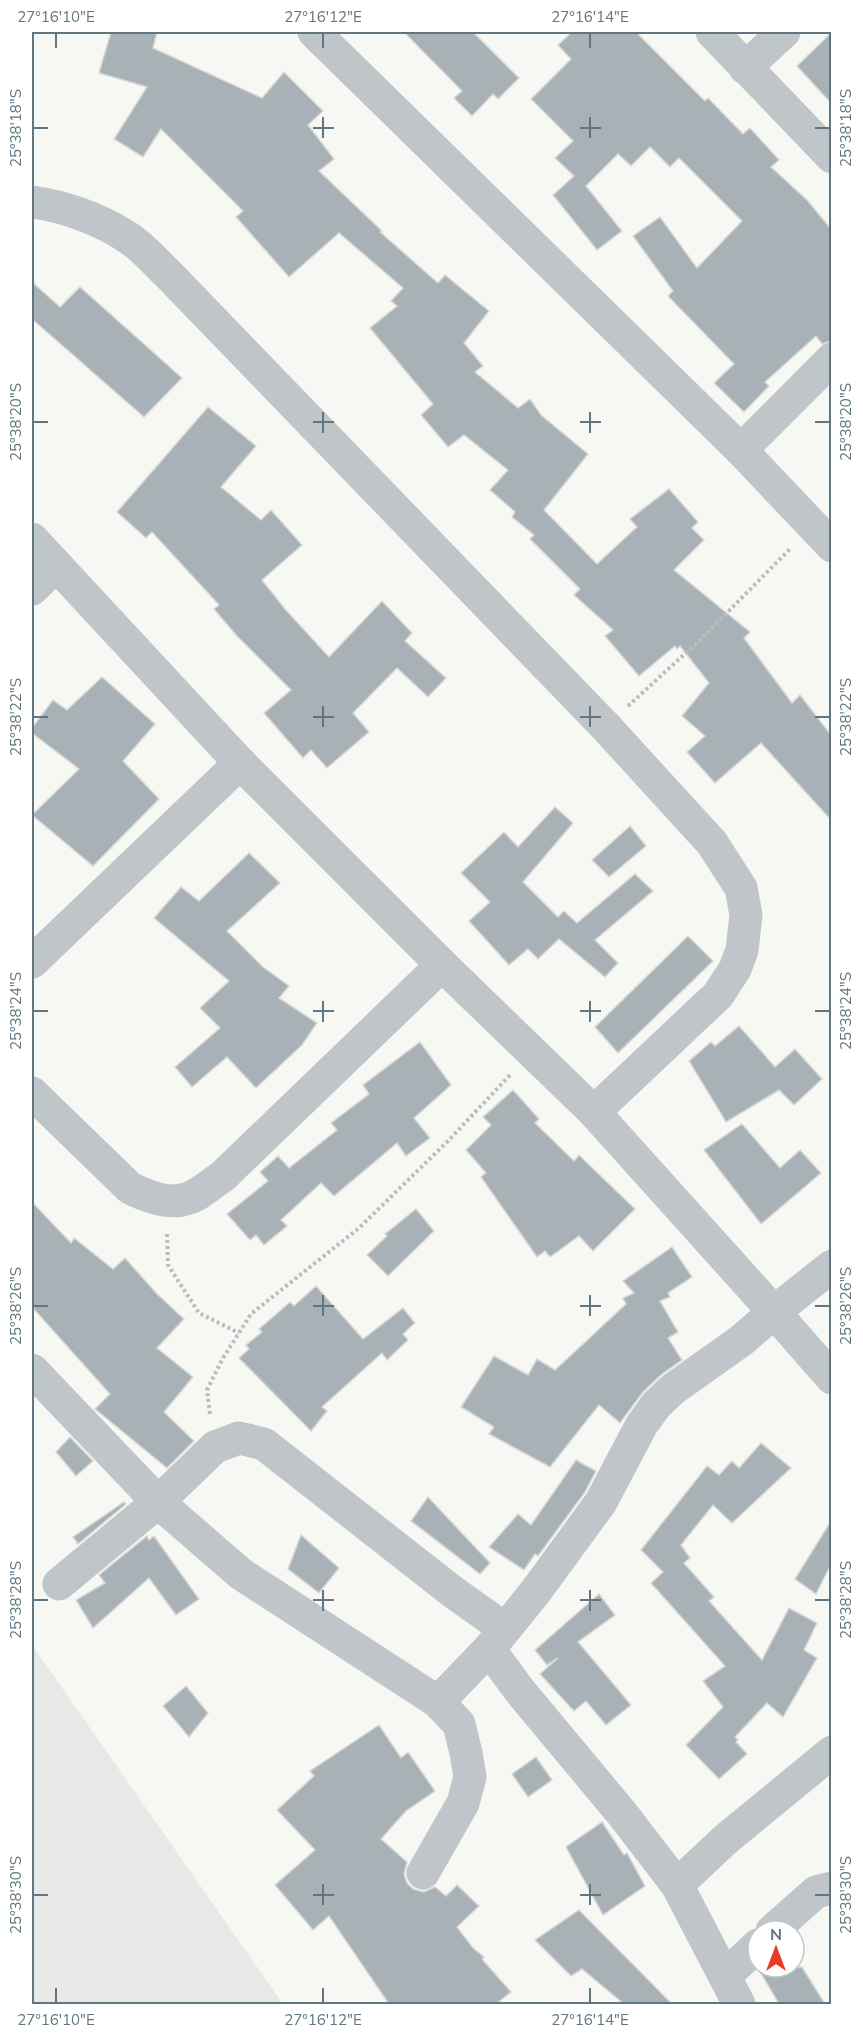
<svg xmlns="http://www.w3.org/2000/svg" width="863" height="2036" font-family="Mulish,sans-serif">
	<rect width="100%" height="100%" fill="#f7f7f4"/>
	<path fill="#e8e8e7" d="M32 1645 283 2004H32Z"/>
	<g fill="#a7b1b6" stroke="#d9d8d6" stroke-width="1.5">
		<path d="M111 32H157L153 48 262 98 284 72 323 111 308 125 334 159 319 171 382 231 380 232 438 283 445 275 489 311 464 343 483 366 475 372 518 408 530 399 541 415 588 454 544 510 597 564 637 527 630 519 669 489 698 522 692 528 704 540 674 570 750 632 744 638 792 703 800 695 831 735V820L761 743 715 783 687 752 705 736 682 716 709 683 680 646 677 649 675 646 639 676 605 636 613 630 574 595 580 589 530 539 534 535 512 517 515 512 490 490 508 470 464 435 448 447 421 415 433 404 370 328 397 306 391 301 403 288 339 233 289 277 236 217 243 211 161 129 143 157 114 139 147 87 99 73Z"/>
		<path d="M404 32H473L519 78 498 99 493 94 472 116 454 98 462 91Z"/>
		<path d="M572 32H636L705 101 708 98 743 134 750 128 779 160 771 167 807 200 831 229V341L822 344 816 336 765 382 769 386 744 412 714 383 734 364 668 296 673 291 633 236 660 217 697 268 742 221 679 158 670 167 650 147 631 166 618 154 586 186 622 231 597 250 553 195 574 176 555 158 573 141 531 99 571 59 558 45Z"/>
		<path d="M831 33V103L797 66Z"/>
		<path d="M32 282 60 307 80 287 182 378 144 417 32 319Z"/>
		<path d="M208 407 256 446 221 487 261 520 271 510 302 545 262 580 285 609 329 657 382 601 412 633 405 641 446 678 428 697 397 668 353 713 369 732 327 768 311 750 303 758 264 713 291 690 237 636 214 609 219 605 152 532 146 538 117 512Z"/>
		<path d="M102 677 155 724 123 761 159 799 93 866 32 815 79 769 32 733V728L53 700 67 710Z"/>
		<path d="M555 807 573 823 523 882 558 917 564 911 577 923 635 874 653 891 595 940 618 963 605 977 559 939 538 959 528 949 509 965 469 921 490 902 461 873 504 832 518 847Z"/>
		<path d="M630 826 646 846 609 877 592 860Z"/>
		<path d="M249 853 280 883 227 931 263 967 289 986 279 998 317 1023 302 1045 256 1088 227 1057 192 1087 175 1067 220 1028 200 1008 229 981 154 918 181 887 199 901Z"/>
		<path d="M688 936 713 961 618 1053 595 1027Z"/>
		<path d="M739 1026 775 1067 795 1049 822 1079 794 1105 779 1090 726 1122 689 1061 711 1042 715 1046Z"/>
		<path d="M420 1042 451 1085 414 1118 430 1138 406 1156 397 1143 334 1196 321 1183 281 1220 287 1226 264 1245 256 1235 250 1240 227 1214 268 1181 260 1172 278 1156 289 1168 337 1130 331 1123 369 1094 363 1085Z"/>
		<path d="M513 1090 539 1119 535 1123 574 1161 579 1155 635 1209 593 1251 579 1236 550 1257 545 1251 537 1257 481 1177 486 1173 466 1150 491 1125 483 1117Z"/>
		<path d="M742 1124 780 1168 800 1150 821 1173 761 1224 704 1150Z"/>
		<path d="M32 1202 71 1243 74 1238 113 1269 125 1258 157 1294 184 1319 157 1348 193 1377 164 1412 194 1441 167 1468 95 1409 110 1394 32 1307Z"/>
		<path d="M416 1209 434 1231 388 1276 367 1255 387 1236 385 1234Z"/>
		<path d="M672 1247 692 1277 668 1293 670 1297 660 1301 678 1332 668 1338 682 1360 662 1374 643 1392 620 1423 599 1405 550 1467 489 1434 494 1427 461 1407 494 1356 528 1375 537 1359 555 1370 626 1304 623 1298 634 1293 623 1281Z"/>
		<path d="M316 1286 363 1339 403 1308 415 1323 403 1334 408 1340 387 1360 382 1353 322 1407 327 1411 311 1431 239 1358 249 1349 246 1345 262 1332 259 1329 290 1302 294 1306Z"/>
		<path d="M70 1437 93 1461 76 1476 56 1452Z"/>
		<path d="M761 1443 791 1468 732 1523 713 1505 681 1545 690 1558 684 1563 714 1597 709 1601 762 1660 789 1608 817 1623 804 1650 817 1658 783 1717 767 1703 735 1737 738 1740 736 1742 747 1754 719 1779 686 1745 723 1707 703 1681 725 1666 651 1583 663 1572 641 1550 707 1466 719 1475 732 1461 739 1468Z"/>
		<path d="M576 1460 596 1471 585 1492 538 1556 535 1554 524 1570 489 1547 518 1514 531 1525Z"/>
		<path d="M428 1497 490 1563 480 1574 411 1521Z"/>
		<path d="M124 1502 126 1504 78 1544 73 1537Z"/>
		<path d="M831 1521V1564L816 1594 795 1579Z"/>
		<path d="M301 1535 339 1568 319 1593 288 1569Z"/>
		<path d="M147 1536 149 1540 154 1536 199 1599 176 1615 149 1578 93 1628 76 1600 105 1583 99 1575Z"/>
		<path d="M599 1594 615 1615 578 1642 631 1705 606 1725 586 1701 574 1711 540 1674 558 1658 547 1665 535 1650Z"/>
		<path d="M186 1686 208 1713 189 1737 163 1706Z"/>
		<path d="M379 1725 401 1758 408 1752 435 1791 406 1811 381 1839 407 1862 404 1874 407 1883 413 1889 424 1892 435 1887 446 1896 457 1885 479 1906 457 1927 473 1948 484 1957 482 1959 511 1992 496 2004H389L329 1916 313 1930 275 1885 315 1850 277 1810 314 1776 310 1771Z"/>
		<path d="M536 1757 552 1780 528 1797 512 1774Z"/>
		<path d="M602 1822 624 1855 627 1853 645 1886 603 1915 566 1847Z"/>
		<path d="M579 1910 672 2004H624L582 1969 571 1976 535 1940Z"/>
		<path d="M762 1967H802L825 2004H779L759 1970Z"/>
	</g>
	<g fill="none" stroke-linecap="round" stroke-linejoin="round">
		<g stroke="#b9bdbf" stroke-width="4" stroke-dasharray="3 3" stroke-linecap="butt">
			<path d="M628 706 702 638 791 548"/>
			<path d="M167 1234 168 1265 199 1313 239 1333"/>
			<path d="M210 1414 207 1390 223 1358 251 1314 359 1228 447 1142 511 1074"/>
		</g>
		<g stroke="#bfc5c8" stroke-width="33">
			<path d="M314 32 741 450 832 546"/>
			<path d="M712 32 832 157"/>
			<path d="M745 68 784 32"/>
			<path d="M32 202C63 206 100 219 127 237 142 246 155 262 168 274L606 727 712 843 741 888 746 915 742 950 735 969 718 995 594 1112"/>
			<path d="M741 450 832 359"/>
			<path d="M32 539 240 763 442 965 594 1112 774 1312 832 1266"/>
			<path d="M32 589 56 565"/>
			<path d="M32 962 240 763"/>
			<path d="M32 1093 130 1188C146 1196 168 1205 186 1199 199 1196 212 1183 223 1176L442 965"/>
			<path d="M32 1370 158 1502 241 1574 438 1702 459 1724 466 1753 470 1777 463 1803 423 1873"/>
			<path d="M59 1584 158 1502 215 1447 239 1438 264 1444 453 1592 505 1629"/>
			<path d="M489 1649 520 1691 624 1816 677 1885 739 2004"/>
			<path d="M438 1702 489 1649 536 1591 601 1502 641 1426 656 1405 673 1389 742 1340 774 1312 832 1378"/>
			<path d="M677 1885 726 1839 832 1752"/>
			<path d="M772 1931 816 1892 832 1888"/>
			<path d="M725 1976 758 1945"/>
		</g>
	</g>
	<path fill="none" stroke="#617680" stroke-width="2" d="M56 33V48M323 33V48M590 33V48M323 117V138M590 117V138M33 128H48M313 128H334M580 128H601M815 128H830M323 412V433M590 412V433M33 422H48M313 422H334M580 422H601M815 422H830M323 706V727M590 706V727M33 717H48M313 717H334M580 717H601M815 717H830M323 1001V1022M590 1001V1022M33 1011H48M313 1011H334M580 1011H601M815 1011H830M323 1295V1316M590 1295V1316M33 1306H48M313 1306H334M580 1306H601M815 1306H830M323 1590V1611M590 1590V1611M33 1600H48M313 1600H334M580 1600H601M815 1600H830M323 1884V1905M590 1884V1905M33 1895H48M313 1895H334M580 1895H601M815 1895H830M56 1988V2003M323 1988V2003M590 1988V2003"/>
	<rect width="863" height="2036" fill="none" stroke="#ffffff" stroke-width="66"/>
	<g transform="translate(776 1949)"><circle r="28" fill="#ffffff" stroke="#c0c8cc" stroke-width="1.5"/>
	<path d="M0-4.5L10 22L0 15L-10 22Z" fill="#e73924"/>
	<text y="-9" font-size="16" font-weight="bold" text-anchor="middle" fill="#617680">N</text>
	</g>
	<rect x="33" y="33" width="797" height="1970" fill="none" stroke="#617680" stroke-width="2"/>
	<g font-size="15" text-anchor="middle" fill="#617680">
		<text x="56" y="22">27°16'10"E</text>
		<text x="323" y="22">27°16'12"E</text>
		<text x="590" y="22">27°16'14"E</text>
		<text transform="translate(16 128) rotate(-90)" y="5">25°38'18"S</text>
		<text transform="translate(846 128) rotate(-90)" y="5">25°38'18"S</text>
		<text transform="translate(16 422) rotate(-90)" y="5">25°38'20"S</text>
		<text transform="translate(846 422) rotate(-90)" y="5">25°38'20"S</text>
		<text transform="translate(16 717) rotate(-90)" y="5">25°38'22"S</text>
		<text transform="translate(846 717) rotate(-90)" y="5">25°38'22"S</text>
		<text transform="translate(16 1011) rotate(-90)" y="5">25°38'24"S</text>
		<text transform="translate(846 1011) rotate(-90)" y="5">25°38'24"S</text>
		<text transform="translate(16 1306) rotate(-90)" y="5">25°38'26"S</text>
		<text transform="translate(846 1306) rotate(-90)" y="5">25°38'26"S</text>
		<text transform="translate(16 1600) rotate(-90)" y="5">25°38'28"S</text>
		<text transform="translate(846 1600) rotate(-90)" y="5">25°38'28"S</text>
		<text transform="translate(16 1895) rotate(-90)" y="5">25°38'30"S</text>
		<text transform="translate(846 1895) rotate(-90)" y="5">25°38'30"S</text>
		<text x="56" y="2025">27°16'10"E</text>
		<text x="323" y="2025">27°16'12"E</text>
		<text x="590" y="2025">27°16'14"E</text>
	</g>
</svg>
